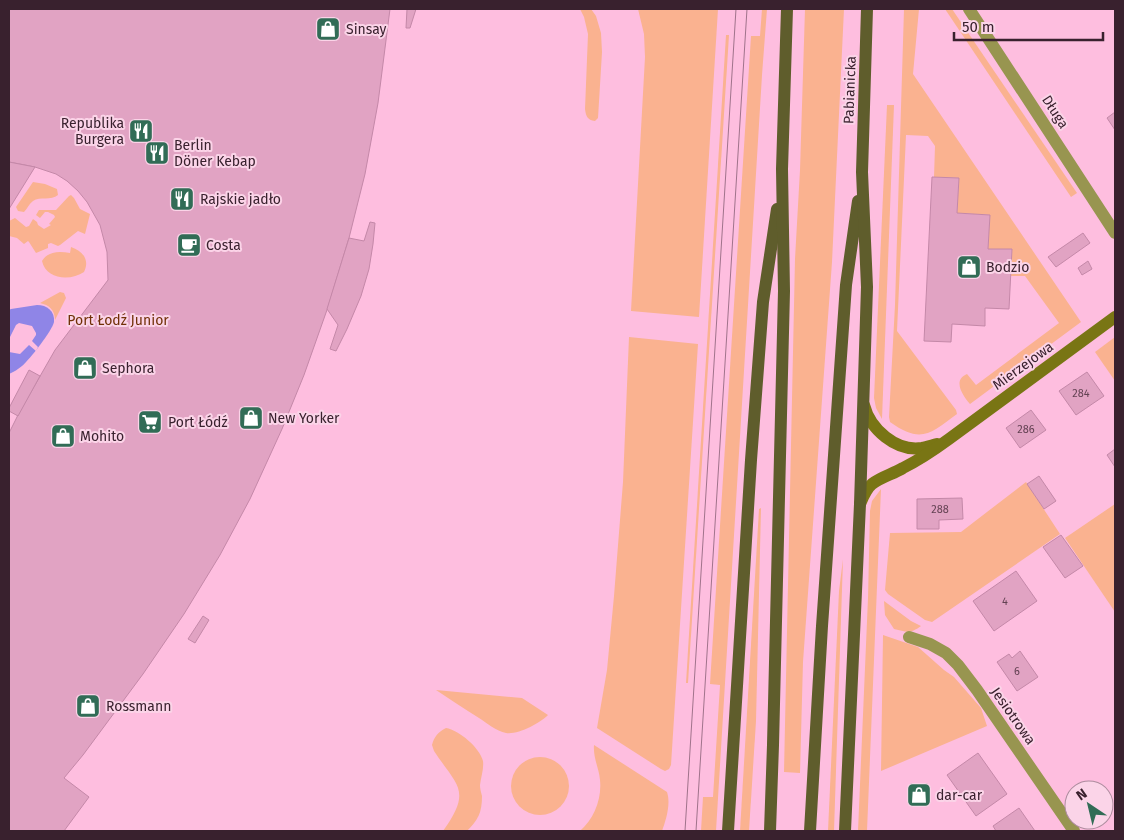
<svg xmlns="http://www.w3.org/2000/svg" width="1124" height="840" font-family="'Fira Sans',sans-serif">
	<rect width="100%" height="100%" fill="#febedf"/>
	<g fill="#fab290">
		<path d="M580 9H591L596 16 601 33 602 52 598 118 595 121C587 120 586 116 585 109L588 34 584 17Z"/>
		<path d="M638 9H718L699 317 631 311 645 57 644 34Z"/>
		<path d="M762 9H767L762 75 716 831H701L703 797H713L720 685 710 684 751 36H760Z"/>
		<path d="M805 9H844L832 262 803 662 800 773 784 772 795 259 800 170Z"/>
		<path d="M904 9H919L913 74 1081 322 970 404C963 396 952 380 967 374L976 385 1059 323 1025 276H1011L1012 250 988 249 990 215 957 213 959 178 934 177 935 146 928 136 906 135 897 331 956 410 957 414C930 434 921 444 890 422L889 417 895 305Z"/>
		<path d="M945 9H952L1077 193 1071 197Z"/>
		<path d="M726 35H729L688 683H686Z"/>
		<path d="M887 105H894L882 419 876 408 874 398Z"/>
		<path d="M33 182 45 184 57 189 58 195C51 201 40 196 33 201 29 204 27 209 24 212L18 211 16 207Z"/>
		<path d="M71 195 74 198 80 209 90 214 85 234 78 231 60 245 58 246 51 243 48 244V248L36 253 29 242 28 241 24 244 17 238 9 236V221L15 218 26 227 29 226 33 219 37 222 38 225 44 229 51 225 49 224 55 217 54 215 48 212H45L40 218 36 215 39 210H56L69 196Z"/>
		<path d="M71 247C83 251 90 260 84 272 71 281 46 280 42 261 48 251 59 251 70 253Z"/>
		<path d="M60 292 64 293 66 298 55 320C55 310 49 305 40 303Z"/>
		<path d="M629 337 698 344 671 765 669 769 665 771 661 769 597 728 607 670 614 596 623 482Z"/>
		<path d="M1115 337V381L1095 352Z"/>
		<path d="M1026 482 1060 534 932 622 925 620 888 594 885 590 890 533 961 532Z"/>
		<path d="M881 489 867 831H858L868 598 870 511 872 501Z"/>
		<path d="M1115 504V612L1065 538Z"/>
		<path d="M761 508 756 721 749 831H740L759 509Z"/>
		<path d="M843 559 834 831H828L839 591Z"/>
		<path d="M884 601 911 621 921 626C910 634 907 632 894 629L885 615Z"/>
		<path d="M883 635 918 647 944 670 954 677 981 708 987 726 881 771Z"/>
		<path d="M436 690 522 698 548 715C540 723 518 735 506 733 496 731 487 723 479 718 464 709 450 699 436 690Z"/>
		<path d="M446 728C459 730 480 748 483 761 484 769 481 777 480 785 480 789 481 792 482 796 482 813 478 820 467 831H443C472 790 458 787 434 751L432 745C434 737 438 732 446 728Z"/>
		<path d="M594 745 667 792C671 804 666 820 662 831H580C594 819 602 799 600 780 599 768 593 758 594 745Z"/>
		<circle cx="540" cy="786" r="29"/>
	</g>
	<path fill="#8f85e7" d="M37 305C47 305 55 311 54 322 52 331 30 359 22 366 18 369 14 372 9 374V310L11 309Z"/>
	<path fill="#febedf" d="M19 323 32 326 36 333V335L32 341 38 347 36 351 29 345 20 354 9 352V339L16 325Z"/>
	<g fill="#e1a3c3" stroke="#c488a8">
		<path d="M9 9H390L378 103 365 174 349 238 328 307 304 375 282 429 250 499 220 555 184 614 143 674 83 755 64 778 89 797 64 831H9V433L19 413 55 350 108 280 107 252 100 225 87 202 78 191 67 181 56 174 35 167 9 162Z"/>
		<path d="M407 9H416L410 28H406Z"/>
		<path d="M1115 112V130L1107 118Z"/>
		<path d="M9 162 35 167 9 209Z"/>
		<path d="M932 177 959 178 957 213 990 215 988 249H1012L1009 309 985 308V326L952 324 951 342 924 341Z"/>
		<path d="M370 222 375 223 373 244 369 269 361 296 347 329 336 351 330 349 338 325 327 309 349 238 364 241Z"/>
		<path d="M1083 233 1090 243 1056 267 1048 257Z"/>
		<path d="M1088 261 1092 269 1082 275 1078 268Z"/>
		<path d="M29 370 40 376 18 416 9 411V408Z"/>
		<path d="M1087 372 1104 396 1076 415 1059 391Z"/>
		<path d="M1031 410 1046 430 1020 448 1006 428Z"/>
		<path d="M1115 449V467L1107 455Z"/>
		<path d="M1039 476 1056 501 1044 509 1027 484Z"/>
		<path d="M962 498 963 519 939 520V529H917V499Z"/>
		<path d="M1061 535 1083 566 1065 578 1043 547Z"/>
		<path d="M1016 571 1037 601 994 631 973 601Z"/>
		<path d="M203 616 209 620 195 643 188 639Z"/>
		<path d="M1020 651 1038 677 1017 691 997 662 1009 654 1012 658Z"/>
		<path d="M978 753 1007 794 976 816 947 775Z"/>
		<path d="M1019 808 1035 831H996L993 826Z"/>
	</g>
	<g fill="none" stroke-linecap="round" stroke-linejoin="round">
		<g stroke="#989550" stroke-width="12">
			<path d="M969 9 1115 233"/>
			<path d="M909 637 930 644 946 653 958 665 977 690 1074 831"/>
		</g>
		<g stroke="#797514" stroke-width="12">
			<path d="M864 405C870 429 896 452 922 448 927 447 933 445 937 444"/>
			<path d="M860 504C863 497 866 489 872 484 881 477 893 474 903 468 919 460 934 450 949 439L1115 317"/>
		</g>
		<g stroke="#5f5d2c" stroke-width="12">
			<path d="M728 831 751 460 763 302 777 209"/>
			<path d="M770 831 773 745 784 291 782 169 787 9"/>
			<path d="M810 831 822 626 846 285 858 201"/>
			<path d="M845 831 860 504 867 287 862 172 867 9"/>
		</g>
		<g stroke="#a0738b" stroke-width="1">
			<path d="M685 831 736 9"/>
			<path d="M696 831 747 9"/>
		</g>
	</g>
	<defs>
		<symbol id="shop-square" viewBox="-11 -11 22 22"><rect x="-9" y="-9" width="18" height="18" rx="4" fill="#316c56" stroke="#fbd4e8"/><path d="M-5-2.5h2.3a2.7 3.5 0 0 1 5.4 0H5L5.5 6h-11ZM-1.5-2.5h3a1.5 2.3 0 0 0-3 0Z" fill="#fff"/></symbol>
		<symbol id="restaurant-square" viewBox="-11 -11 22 22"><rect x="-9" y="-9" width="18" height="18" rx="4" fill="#316c56" stroke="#fbd4e8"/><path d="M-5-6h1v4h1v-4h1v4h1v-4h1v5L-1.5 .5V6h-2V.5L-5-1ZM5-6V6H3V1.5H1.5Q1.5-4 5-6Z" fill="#fff"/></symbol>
		<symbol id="cafe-square" viewBox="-11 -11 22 22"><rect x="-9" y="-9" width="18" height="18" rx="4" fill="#316c56" stroke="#fbd4e8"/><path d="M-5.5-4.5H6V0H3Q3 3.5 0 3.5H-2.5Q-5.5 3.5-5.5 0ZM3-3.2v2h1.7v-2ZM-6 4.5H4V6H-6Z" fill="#fff"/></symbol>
		<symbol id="supermarket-square" viewBox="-11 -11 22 22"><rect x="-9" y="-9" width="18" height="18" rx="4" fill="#316c56" stroke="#fbd4e8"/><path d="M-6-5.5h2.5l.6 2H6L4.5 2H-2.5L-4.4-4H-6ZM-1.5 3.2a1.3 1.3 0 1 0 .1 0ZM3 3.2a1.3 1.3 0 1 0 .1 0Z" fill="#fff"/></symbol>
	</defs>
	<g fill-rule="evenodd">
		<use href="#shop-square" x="314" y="15" width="28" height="28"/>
		<use href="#restaurant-square" x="127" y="117" width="28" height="28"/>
		<use href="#restaurant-square" x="143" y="139" width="28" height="28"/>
		<use href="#restaurant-square" x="168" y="185" width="28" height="28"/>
		<use href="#cafe-square" x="175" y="231" width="28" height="28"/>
		<use href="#shop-square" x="955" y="253" width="28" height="28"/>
		<use href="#shop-square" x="71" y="354" width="28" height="28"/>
		<use href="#shop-square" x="237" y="404" width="28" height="28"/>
		<use href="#supermarket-square" x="136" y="408" width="28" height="28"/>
		<use href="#shop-square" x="49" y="422" width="28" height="28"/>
		<use href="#shop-square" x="74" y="692" width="28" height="28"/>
		<use href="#shop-square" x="905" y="781" width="28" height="28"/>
	</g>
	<g text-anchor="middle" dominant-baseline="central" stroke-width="4" stroke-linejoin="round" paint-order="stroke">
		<g font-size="11" fill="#634253">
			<text x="1081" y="393">284</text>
			<text x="1026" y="429">286</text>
			<text x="940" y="509">288</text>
			<text x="1005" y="601">4</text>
			<text x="1017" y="671">6</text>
		</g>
		<g font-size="14" fill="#39212e" stroke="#fbd4e8" text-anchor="start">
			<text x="346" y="29">Sinsay</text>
			<text x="124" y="123" text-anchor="end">Republika<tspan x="124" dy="16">Burgera</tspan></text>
			<text x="174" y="145">Berlin<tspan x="174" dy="16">Döner Kebap</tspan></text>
			<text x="200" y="199">Rajskie jadło</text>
			<text x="206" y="245">Costa</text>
			<text x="986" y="267">Bodzio</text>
			<text x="102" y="368">Sephora</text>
			<text x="268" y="418">New Yorker</text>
			<text x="168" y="422">Port Łódź</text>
			<text x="80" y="436">Mohito</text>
			<text x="106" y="706">Rossmann</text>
			<text x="936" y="795">dar-car</text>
		</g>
		<g font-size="14" fill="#39212e" stroke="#fbd4e8">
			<text transform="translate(850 90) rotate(-88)">Pabianicka</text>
			<text transform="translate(1055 112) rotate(57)">Długa</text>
			<text transform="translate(1023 366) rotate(-36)">Mierzejowa</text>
			<text transform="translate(1013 716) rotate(55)">Jesiotrowa</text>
		</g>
		<g font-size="14" fill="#702f06" stroke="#fbd4e8">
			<text x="118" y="320">Port Łodź Junior</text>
		</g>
	</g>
	<rect width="1124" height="840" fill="none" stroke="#39212e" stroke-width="20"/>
	<g transform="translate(1089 805) rotate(325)"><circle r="24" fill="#fbd4e8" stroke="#ad8c9e"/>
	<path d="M0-4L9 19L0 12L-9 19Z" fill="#316c56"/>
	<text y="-8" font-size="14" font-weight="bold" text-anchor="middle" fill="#39212e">N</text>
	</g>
	<path d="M954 32v8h149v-8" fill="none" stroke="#39212e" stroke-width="2.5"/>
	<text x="962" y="32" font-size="15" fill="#39212e" stroke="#fbd4e8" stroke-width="4" paint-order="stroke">50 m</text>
</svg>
